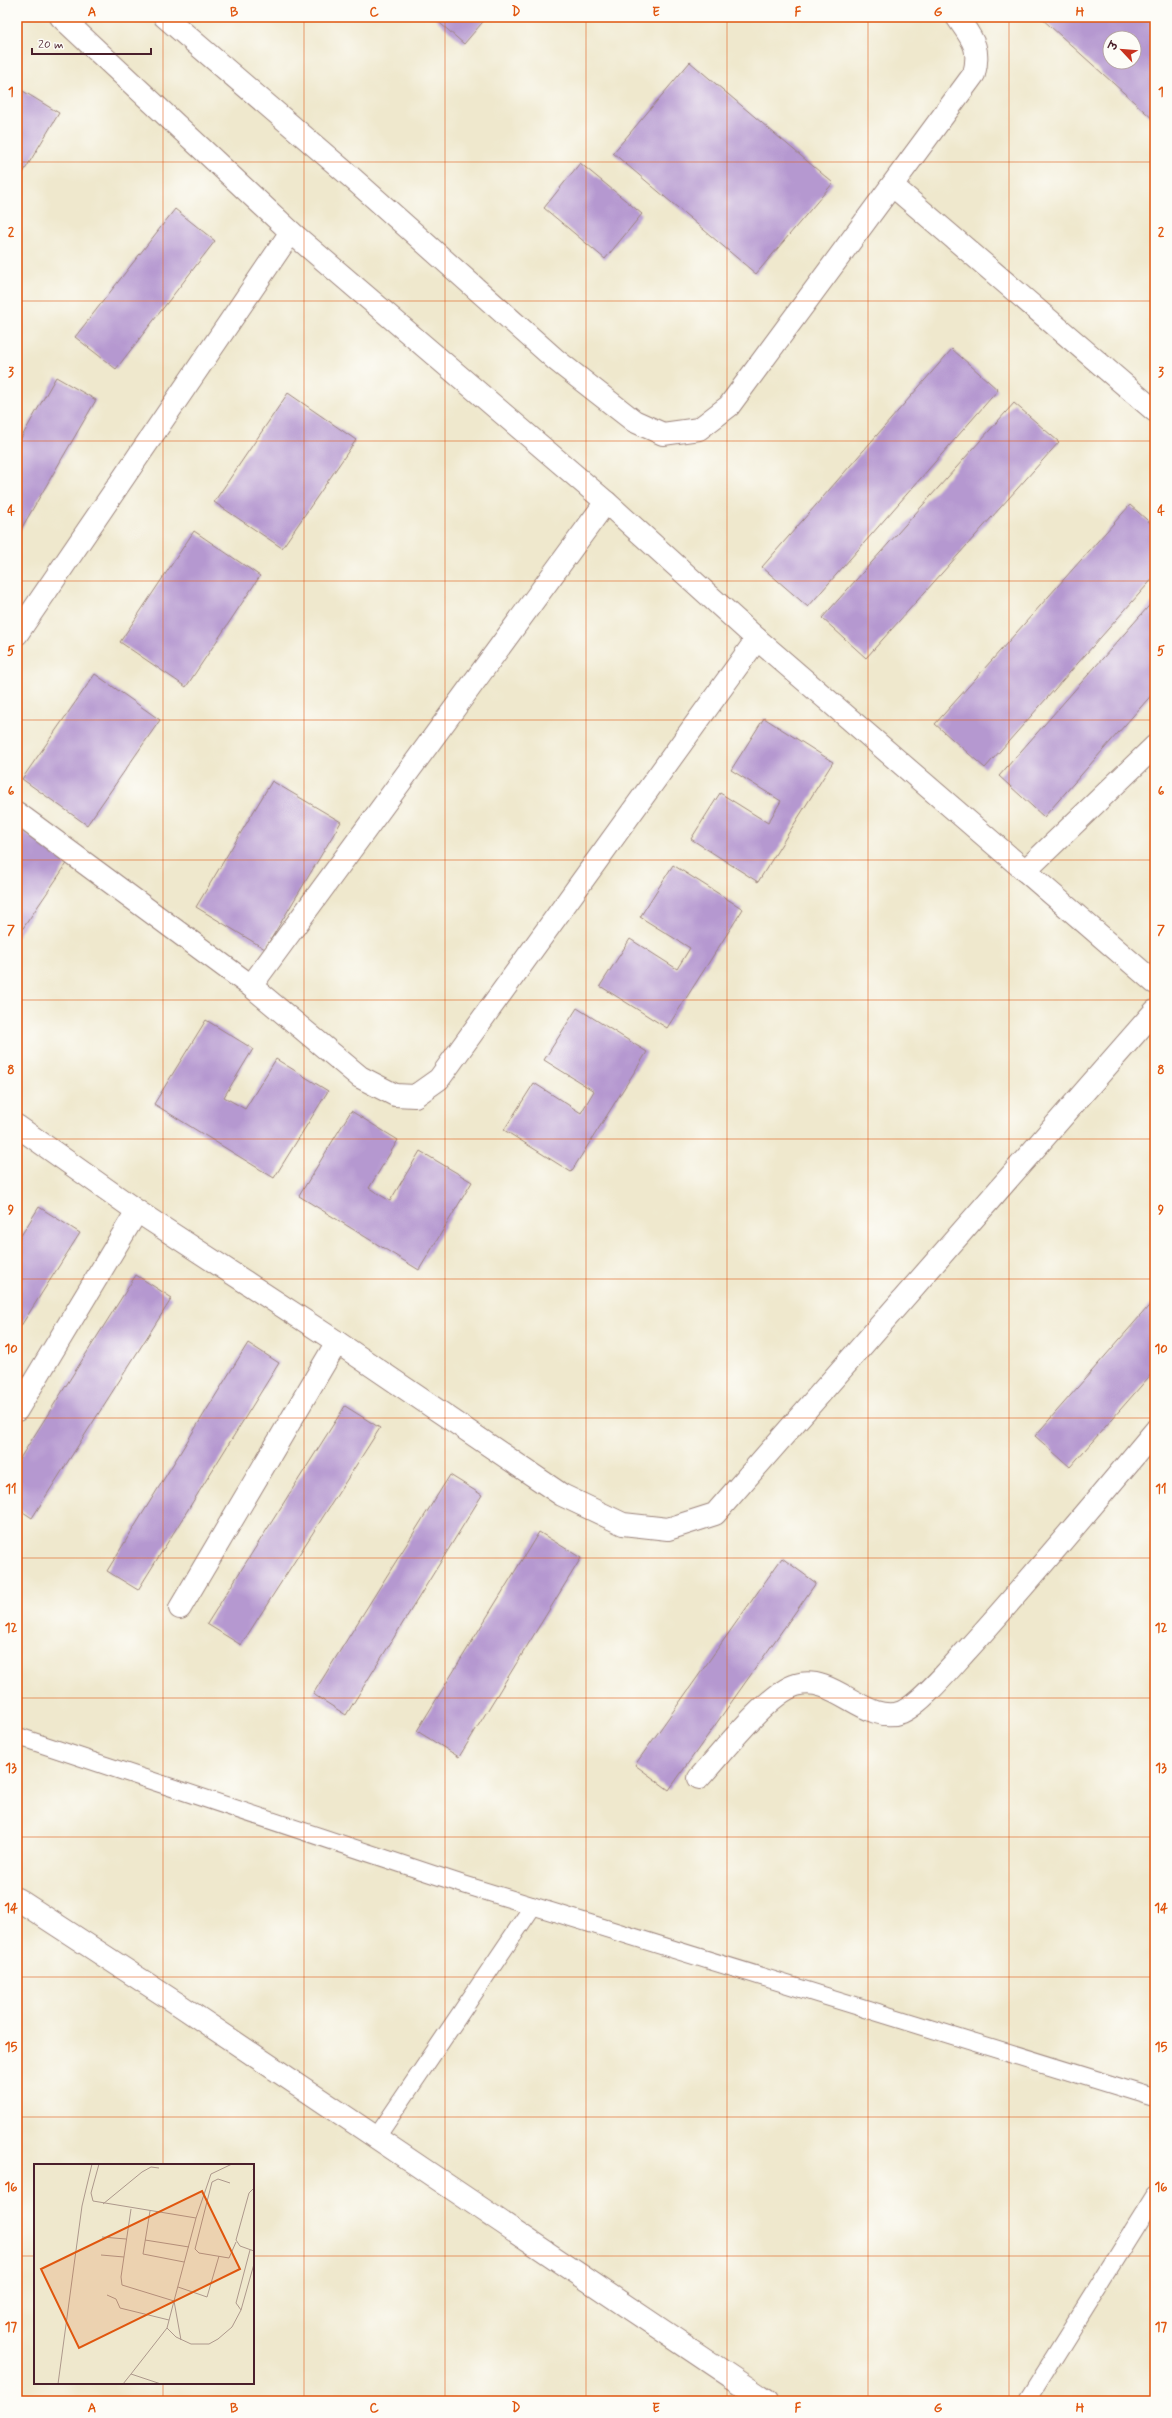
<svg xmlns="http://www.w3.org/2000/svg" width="1172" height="2418" font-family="Mynerve,'Playpen Sans Deva',sans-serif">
	<rect width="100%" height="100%" fill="#fdfcf7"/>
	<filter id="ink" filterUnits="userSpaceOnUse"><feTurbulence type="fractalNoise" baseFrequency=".025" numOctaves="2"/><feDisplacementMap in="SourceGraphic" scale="8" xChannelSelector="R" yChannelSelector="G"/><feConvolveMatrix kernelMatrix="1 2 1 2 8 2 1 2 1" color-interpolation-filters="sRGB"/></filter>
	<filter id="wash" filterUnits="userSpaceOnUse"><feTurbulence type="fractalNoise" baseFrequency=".012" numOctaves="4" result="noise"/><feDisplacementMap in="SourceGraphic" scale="16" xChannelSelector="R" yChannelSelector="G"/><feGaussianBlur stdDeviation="0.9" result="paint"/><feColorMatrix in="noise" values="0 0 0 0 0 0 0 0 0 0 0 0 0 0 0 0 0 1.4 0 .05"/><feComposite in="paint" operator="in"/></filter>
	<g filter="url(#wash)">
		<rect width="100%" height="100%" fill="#efe8cd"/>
		<g id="blocks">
			<g fill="#b598d0" fill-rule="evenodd">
				<path d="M433 17H487L464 44Z"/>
				<path d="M1040 17H1155V121ZM1110 38H1134V62H1110Z"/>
				<path d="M690 62 833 183 756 274 613 153Z"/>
				<path d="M18 88 59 113 17 183V89Z"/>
				<path d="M580 163 642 214 605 259 544 208Z"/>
				<path d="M175 209 215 241 116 369 75 337Z"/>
				<path d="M952 349 998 390 808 607 762 567Z"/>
				<path d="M56 377 96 400 17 536V445Z"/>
				<path d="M288 393 356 440 282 548 214 502Z"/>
				<path d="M1014 403 1059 442 866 658 822 618Z"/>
				<path d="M1130 505 1155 527V576L985 768 935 724Z"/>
				<path d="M194 531 260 576 186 687 120 642Z"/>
				<path d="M1155 599V691L1044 817 999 776Z"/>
				<path d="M95 674 160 720 87 825 22 779Z"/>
				<path d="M764 718 833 762 758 882 691 839 720 793 768 823 781 801 731 770Z"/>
				<path d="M272 781 341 822 265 949 196 907Z"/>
				<path d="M17 827 68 862 17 937Z"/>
				<path d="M673 865 743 909 667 1028 600 986 630 939 677 969 690 948 640 917Z"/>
				<path d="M577 1008 647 1052 571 1172 504 1130 534 1083 581 1113 594 1091 544 1060Z"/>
				<path d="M206 1020 253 1049 224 1097 245 1109 276 1059 328 1091 274 1178 154 1104Z"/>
				<path d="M351 1111 398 1140 369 1188 390 1201 420 1151 472 1182 419 1270 299 1196Z"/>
				<path d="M39 1207 80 1233 17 1332V1242Z"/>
				<path d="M136 1275 172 1298 32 1518 17 1508V1463Z"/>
				<path d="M1155 1299V1370L1070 1467 1035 1436Z"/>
				<path d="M248 1343 279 1363 138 1590 107 1571Z"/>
				<path d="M345 1406 380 1428 241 1645 207 1624Z"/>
				<path d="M450 1475 482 1495 346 1715 313 1694Z"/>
				<path d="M539 1532 581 1558 459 1757 417 1731Z"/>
				<path d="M782 1558 816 1583 669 1790 635 1765Z"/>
			</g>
		</g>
	</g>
	<g filter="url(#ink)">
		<use href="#blocks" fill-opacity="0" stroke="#9c847c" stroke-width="1"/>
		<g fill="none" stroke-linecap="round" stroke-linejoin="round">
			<defs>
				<g id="service">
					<path d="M17 1736 462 1884 1155 2098"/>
					<path d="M376 2138 533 1906"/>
					<path d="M1027 2401 1155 2196"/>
				</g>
				<g id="minor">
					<path d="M165 17 351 177 556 360 634 421 663 434 699 429 729 406 974 74C981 47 972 39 957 17"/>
					<path d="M893 186 1155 411"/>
					<path d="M291 232 606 502 757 639 1155 983"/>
					<path d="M17 634 291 232 61 17"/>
					<path d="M17 813 251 986 360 1077 395 1095 415 1096 439 1079 757 639"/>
					<path d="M1025 871 1155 746"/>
					<path d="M251 986 606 502"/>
					<path d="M17 1126 137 1211 337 1342 562 1495 623 1524 668 1529 715 1514 1155 1011"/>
					<path d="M17 1410 137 1211"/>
					<path d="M180 1608 337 1342"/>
					<path d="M699 1778C720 1755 768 1693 796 1685 834 1673 866 1726 902 1712 922 1703 953 1665 968 1649 1032 1578 1094 1504 1155 1431"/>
					<path d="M17 1899 181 2006 767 2401"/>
				</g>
			</defs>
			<use href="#service" stroke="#9c847c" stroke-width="19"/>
			<use href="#minor" stroke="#9c847c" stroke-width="24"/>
			<use href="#service" stroke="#fff" stroke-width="17"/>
			<use href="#minor" stroke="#fff" stroke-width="22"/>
		</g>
	</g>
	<path fill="none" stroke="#e0560e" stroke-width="1" stroke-opacity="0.55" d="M163 17V2165M304 17V2401M445 17V2401M586 17V2401M727 17V2401M868 17V2401M1009 17V2401M17 162H1155M17 301H1155M17 441H1155M17 581H1155M17 720H1155M17 860H1155M17 1000H1155M17 1139H1155M17 1279H1155M17 1418H1155M17 1558H1155M17 1698H1155M17 1837H1155M17 1977H1155M17 2117H1155M17 2256H35M253 2256H1155M163 2383V2401"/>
	<g transform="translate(34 2164)">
		<rect width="220" height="220" fill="#efe8cd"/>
		<path fill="none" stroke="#ad988c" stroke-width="1" d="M65 0 57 29 59 37 162 54 177 10 198 0M196 19 184 15 178 18 161 85 165 89 195 94 202 78M220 24 215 29 202 76 206 82 220 87M69 40 108 8 117 3 125 4M97 45 87 113 88 121 140 137 162 54M116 47 109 90 150 98M68 73 92 75M111 76 155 83M67 91 90 93M144 123 173 133 185 92M73 131 82 135 86 144 135 156M140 137 147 176M207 146 202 139 216 86M133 164 142 173 157 180H175L184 175 198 163 207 146 220 100M97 210 133 164 140 137M24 220 48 42 58 0M89 220 97 210 127 220"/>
		<path fill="#e0560e" fill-opacity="0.15" stroke="#e0560e" stroke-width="2" d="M168 27 206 105 45 184 7 105Z"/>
		<rect width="220" height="220" fill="none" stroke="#4a1f2b" stroke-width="2"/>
	</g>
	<rect width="1172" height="2418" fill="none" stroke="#fdfcf7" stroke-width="44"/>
	<g transform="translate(1122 50) rotate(296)"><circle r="19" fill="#fdfcf7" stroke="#b5a4a5"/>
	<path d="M0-3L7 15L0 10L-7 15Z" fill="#c8321e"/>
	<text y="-6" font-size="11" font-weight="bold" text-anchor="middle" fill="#4a1f2b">उ</text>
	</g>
	<path d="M32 48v6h119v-6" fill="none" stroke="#4a1f2b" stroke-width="2"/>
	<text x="38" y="48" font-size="12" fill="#4a1f2b" stroke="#fdfcf7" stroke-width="3" paint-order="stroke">20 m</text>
	<rect x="22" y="22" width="1128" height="2374" fill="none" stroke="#e0560e" stroke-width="1.5"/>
	<g font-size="13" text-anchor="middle" font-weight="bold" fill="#e0560e">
		<text x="92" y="16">A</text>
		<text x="234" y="16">B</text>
		<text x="374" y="16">C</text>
		<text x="516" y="16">D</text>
		<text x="656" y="16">E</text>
		<text x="798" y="16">F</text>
		<text x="938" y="16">G</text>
		<text x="1080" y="16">H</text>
		<text x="11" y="96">1</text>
		<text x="1161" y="96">1</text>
		<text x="11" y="236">2</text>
		<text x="1161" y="236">2</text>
		<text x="11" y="376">3</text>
		<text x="1161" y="376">3</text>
		<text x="11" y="515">4</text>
		<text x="1161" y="515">4</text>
		<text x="11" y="655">5</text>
		<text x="1161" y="655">5</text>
		<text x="11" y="795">6</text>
		<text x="1161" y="795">6</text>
		<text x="11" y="934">7</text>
		<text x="1161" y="934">7</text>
		<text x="11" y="1074">8</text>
		<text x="1161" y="1074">8</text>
		<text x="11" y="1214">9</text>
		<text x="1161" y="1214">9</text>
		<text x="11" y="1353">10</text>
		<text x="1161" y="1353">10</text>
		<text x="11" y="1493">11</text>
		<text x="1161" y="1493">11</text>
		<text x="11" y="1632">12</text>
		<text x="1161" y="1632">12</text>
		<text x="11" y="1772">13</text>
		<text x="1161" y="1772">13</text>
		<text x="11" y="1912">14</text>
		<text x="1161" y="1912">14</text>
		<text x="11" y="2051">15</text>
		<text x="1161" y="2051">15</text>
		<text x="11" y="2191">16</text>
		<text x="1161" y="2191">16</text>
		<text x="11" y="2331">17</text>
		<text x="1161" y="2331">17</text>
		<text x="92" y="2412">A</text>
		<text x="234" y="2412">B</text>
		<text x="374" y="2412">C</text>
		<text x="516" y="2412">D</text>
		<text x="656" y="2412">E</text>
		<text x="798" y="2412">F</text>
		<text x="938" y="2412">G</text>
		<text x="1080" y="2412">H</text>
	</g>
</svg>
